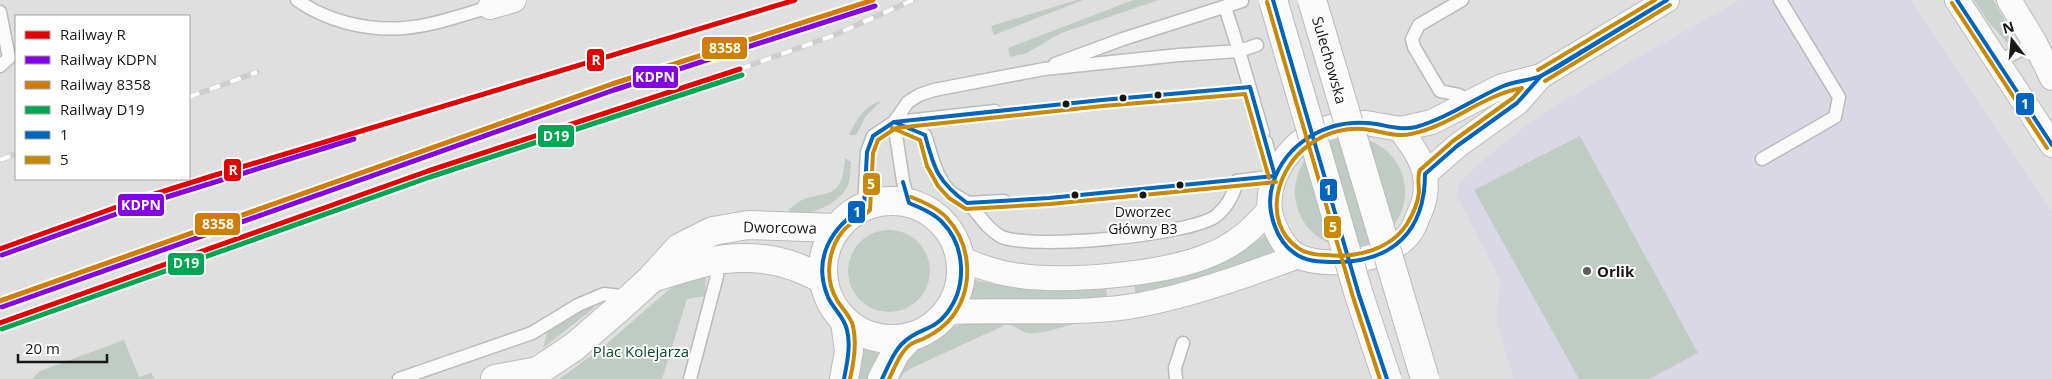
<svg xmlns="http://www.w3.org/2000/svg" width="2052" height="379" font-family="'Open Sans',sans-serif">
	<rect width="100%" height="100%" fill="#dfdfe0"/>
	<path fill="#dad8e4" d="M1740 0H1911L2052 211V379H1514L1497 324 1500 280 1457 196 1460 182 1488 156 1537 117 1611 73Z"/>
	<g fill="#c0cbc4">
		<path d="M1077 0H1083L994 35 991 26Z"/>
		<path d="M1133 0H1159L1061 33 1027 53 1010 57 1008 48Z"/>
		<path d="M1974 0H1993L2003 17 2013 38 2007 43 1987 20Z"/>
		<path d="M881 101 866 116 856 135H849C857 119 864 106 881 101Z"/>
		<path d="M1580 136 1698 353 1649 379H1579L1474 190Z"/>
		<circle cx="1350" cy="192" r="55"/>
		<path d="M845 158 851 162C850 171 851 181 846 189 834 207 809 215 790 214L789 210C815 182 842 212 845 158Z"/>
		<circle cx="889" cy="271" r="41"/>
		<path d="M1266 235 1275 252C1228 268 1184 284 1135 293V281L1241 252Z"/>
		<path d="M706 272 705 296 687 299 662 379H559L602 348 667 291 683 280Z"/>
		<path d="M971 279C1015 291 1061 287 1106 286L1107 297 1033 302 967 300Z"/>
		<path d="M591 305 594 308 543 348 547 333 578 310Z"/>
		<path d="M970 322H1084C1069 324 1042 335 1028 333 1019 331 1015 324 1005 325L910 369 904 373 900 379H891L909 353 953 327Z"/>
		<path d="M124 340 139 377 151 373 155 379H32L40 371Z"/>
		<path d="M858 347 881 354 869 379H853Z"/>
	</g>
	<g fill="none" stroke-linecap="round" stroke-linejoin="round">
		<defs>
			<g id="service">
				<path d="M297 0C326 21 367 31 404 28 432 26 462 15 490 7"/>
				<path d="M1462 0 1419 25 1412 39 1414 47 1440 91 1459 95 1470 102"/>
				<path d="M1225 7 1239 51 1257 45"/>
				<path d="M0 12 9 58 0 66"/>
				<path d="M1999 61 2035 43"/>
				<path d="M1055 64 1123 39 1242 1"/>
				<path d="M894 122 925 135C932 155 935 178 952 193 957 197 963 199 968 203 979 214 986 228 1000 236 1027 251 1191 235 1216 216 1227 207 1234 193 1237 181L1275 176 1266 142"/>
				<path d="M894 122 903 181 909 203"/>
				<path d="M897 122 995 111"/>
				<path d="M1762 159 1835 117 1839 97 1780 0"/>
				<path d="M967 203 1004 201"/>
				<path d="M864 207 867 152 873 136 894 122 908 102 919 95 934 90 1044 69 1179 55 1239 51 1263 133"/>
				<path d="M399 379 532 333 578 305 604 294 629 297"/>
				<path d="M690 379 717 276V260"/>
				<path d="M1176 379 1175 368 1183 343"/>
			</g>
			<g id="minor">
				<path d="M1957 0 2052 145"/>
				<path d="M2009 0 2035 43 2052 78"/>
				<path d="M490 7 514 0"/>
				<path d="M1366 123 1400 129C1410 143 1422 158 1425 176 1427 188 1425 201 1420 212 1417 218 1415 225 1412 230 1400 249 1375 257 1354 261 1336 263 1314 264 1298 256 1286 250 1280 238 1275 227 1265 206 1269 186 1280 166 1301 131 1329 124 1366 123Z"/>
				<path d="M1400 129 1432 122 1502 86 1541 76"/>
				<path d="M1425 174 1457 146 1517 103 1541 76 1667 0"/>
				<path d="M961 259C976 265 992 271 1008 274 1059 284 1164 275 1212 254 1235 245 1253 229 1269 210"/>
				<path d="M948 312C1007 309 1068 315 1127 307 1181 299 1246 276 1298 256"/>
			</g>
			<g id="tertiary">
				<circle cx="892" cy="270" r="69"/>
				<path d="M652 278C702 262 744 248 796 267 805 271 816 274 823 281"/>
				<path d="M495 379 538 371"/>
				<path d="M530 379 538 371 574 347 619 308 651 279 679 248 713 231 748 225 837 228"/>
				<path d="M844 379 849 351 845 322"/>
				<path d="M882 379 896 352 909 338"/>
			</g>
		</defs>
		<use href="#service" stroke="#bbb" stroke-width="15"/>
		<use href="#minor" stroke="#bbb" stroke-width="26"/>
		<use href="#tertiary" stroke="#bbb" stroke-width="30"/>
		<use href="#service" stroke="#fafafa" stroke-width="12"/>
		<use href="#minor" stroke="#fafafa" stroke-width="24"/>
		<use href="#tertiary" stroke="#fafafa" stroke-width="28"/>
		<defs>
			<g id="rail">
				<path d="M740 69 832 36 913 0"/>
				<path d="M189 97 257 72"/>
				<path d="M0 160 16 154"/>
			</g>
		</defs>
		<use href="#rail" stroke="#cececf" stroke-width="5.5"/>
		<use href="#rail" stroke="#fff" stroke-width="4" stroke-dasharray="11" stroke-linecap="butt"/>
		<defs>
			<g id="tertiary-bridge">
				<path d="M1273 0 1359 295 1387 379"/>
				<path d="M1312 0 1425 379"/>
			</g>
		</defs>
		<use href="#tertiary-bridge" stroke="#bbb" stroke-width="30" stroke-linecap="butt"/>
		<use href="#tertiary-bridge" stroke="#fafafa" stroke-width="28"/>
		<defs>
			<g id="bus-1">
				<path d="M1273 0 1359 295 1387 379"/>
				<path d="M1667 0 1556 68 1541 76Z"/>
				<path d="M1957 0 2052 145"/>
				<path d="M1541 76 1517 103 1457 146 1425 174C1425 231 1393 262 1336 262 1324 262 1310 262 1299 256 1275 243 1265 208 1273 183 1286 143 1326 120 1367 123 1384 124 1398 131 1416 127 1447 118 1472 100 1501 87 1514 81 1528 81 1541 76Z"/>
				<path d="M894 122 925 135C934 169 938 182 967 203L1049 198 1275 176"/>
				<path d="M844 379C847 363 851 346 847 330 844 316 833 309 828 297 812 259 831 227 864 207L867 152 873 136 894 122 1102 100 1250 87 1275 176"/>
				<path d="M882 379C889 365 895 347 909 338 923 328 935 329 947 313 967 287 966 246 942 222 933 213 921 208 909 203L903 182"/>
			</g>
			<g id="bus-2">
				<path d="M1267 2 1353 297 1380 379"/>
				<path d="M1952 3 2047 148"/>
				<path d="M1538 70 1655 0"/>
				<path d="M1545 81 1670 5"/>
				<path d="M1522 88 1513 98 1453 141 1420 170C1417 176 1419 185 1419 192 1418 203 1413 214 1407 224 1390 250 1356 258 1327 255 1317 255 1306 254 1298 248 1261 222 1277 167 1309 145 1326 132 1349 126 1370 130 1384 132 1396 137 1411 134 1451 126 1482 95 1522 88Z"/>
				<path d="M892 128 920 140 927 166 938 186 949 198 966 209 1050 204 1276 182"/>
				<path d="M850 379C854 362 857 343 853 326 850 315 842 309 837 300 824 279 828 249 843 231 850 222 862 218 870 210L873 153 878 140 896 128 1103 106 1245 94 1269 178"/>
				<path d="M889 379C895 367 900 352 911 344 916 341 921 340 925 338 935 333 945 326 952 317 974 288 972 245 947 218 938 208 924 202 911 197"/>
			</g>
		</defs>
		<use href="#bus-1" stroke="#fff" stroke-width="8"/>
		<use href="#bus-2" stroke="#fff" stroke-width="8"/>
		<use href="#bus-1" stroke="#0065bd" stroke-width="4"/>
		<use href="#bus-2" stroke="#ca8905" stroke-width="4"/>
		<defs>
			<g id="rail-1">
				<path d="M0 249 142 198 212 176 795 0"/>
				<path d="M0 323 428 171 740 69"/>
			</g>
			<g id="rail-2">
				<path d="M2 255 144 204 354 139"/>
				<path d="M2 307 614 90 875 6"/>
			</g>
			<path id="rail-3" d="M0 301 612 84 873 0"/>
			<path id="rail-4" d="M2 329 430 177 742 75"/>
		</defs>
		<use href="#rail-1" stroke="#fff" stroke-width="9"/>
		<use href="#rail-2" stroke="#fff" stroke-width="9"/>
		<use href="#rail-3" stroke="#fff" stroke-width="9"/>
		<use href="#rail-4" stroke="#fff" stroke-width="9"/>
		<use href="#rail-1" stroke="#e50000" stroke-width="5"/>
		<use href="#rail-2" stroke="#8500e5" stroke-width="5"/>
		<use href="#rail-3" stroke="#d17c05" stroke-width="5"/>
		<use href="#rail-4" stroke="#00a651" stroke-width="5"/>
	</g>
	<g fill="#171718" stroke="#fff" stroke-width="2">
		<circle cx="1158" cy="95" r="4.5"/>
		<circle cx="1123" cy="98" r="4.5"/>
		<circle cx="1066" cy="104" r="4.5"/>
		<circle cx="1180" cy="185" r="4.5"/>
		<circle cx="1075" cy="195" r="4.5"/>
		<circle cx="1143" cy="195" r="4.5"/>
	</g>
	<circle fill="#5d5d5e" stroke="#fff" stroke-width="2" cx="1587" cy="271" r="5"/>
	<g text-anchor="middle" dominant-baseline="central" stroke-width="4" stroke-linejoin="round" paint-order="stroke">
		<g font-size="14" fill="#171718" stroke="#fff">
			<text x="1143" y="211">Dworzec<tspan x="1143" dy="17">Główny B3</tspan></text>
		</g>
		<g font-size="15" fill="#171718" stroke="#fff">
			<text transform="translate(1330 60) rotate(74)">Sulechowska</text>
			<text transform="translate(780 227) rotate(1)">Dworcowa</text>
		</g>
		<g font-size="15" font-weight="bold" fill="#171718" stroke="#fff" text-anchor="start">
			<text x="1597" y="271">Orlik</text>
		</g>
		<g font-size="15" fill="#0b462e" stroke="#fff">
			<text x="641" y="351">Plac Kolejarza</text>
		</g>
	</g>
	<g stroke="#fff" stroke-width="2">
		<rect x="701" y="36" width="47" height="24" rx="5" fill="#d17c05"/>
		<rect x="586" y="48" width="19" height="24" rx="5" fill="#e50000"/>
		<rect x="632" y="65" width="47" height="24" rx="5" fill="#8500e5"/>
		<rect x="2015" y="92" width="20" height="24" rx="5" fill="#0065bd"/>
		<rect x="537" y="124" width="38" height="24" rx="5" fill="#00a651"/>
		<rect x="223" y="158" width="19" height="24" rx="5" fill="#e50000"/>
		<rect x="862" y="172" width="19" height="24" rx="5" fill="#ca8905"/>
		<rect x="1319" y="178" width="19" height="24" rx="5" fill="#0065bd"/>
		<rect x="117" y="193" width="48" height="24" rx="5" fill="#8500e5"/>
		<rect x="847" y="200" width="19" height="24" rx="5" fill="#0065bd"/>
		<rect x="194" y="212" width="47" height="24" rx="5" fill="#d17c05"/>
		<rect x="1323" y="215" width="19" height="24" rx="5" fill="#ca8905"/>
		<rect x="167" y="252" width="38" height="24" rx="5" fill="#00a651"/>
	</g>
	<g font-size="14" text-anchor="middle" font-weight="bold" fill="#fff">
		<text x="725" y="53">8358</text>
		<text x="596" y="65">R</text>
		<text x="655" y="82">KDPN</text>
		<text x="2025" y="109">1</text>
		<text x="556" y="141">D19</text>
		<text x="233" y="175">R</text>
		<text x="871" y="189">5</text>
		<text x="1328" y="195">1</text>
		<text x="141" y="210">KDPN</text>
		<text x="857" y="217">1</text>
		<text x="218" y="229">8358</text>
		<text x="1333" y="232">5</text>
		<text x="186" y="268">D19</text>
	</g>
	<rect x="15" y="15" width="175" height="165" fill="#ffffff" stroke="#a2a2a3"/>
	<rect x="25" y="31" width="25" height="8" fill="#e50000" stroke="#a2a2a3"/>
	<text x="60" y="40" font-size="15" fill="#171718">Railway R</text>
	<rect x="25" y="56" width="25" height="8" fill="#8500e5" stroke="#a2a2a3"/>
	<text x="60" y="65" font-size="15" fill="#171718">Railway KDPN</text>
	<rect x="25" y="81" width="25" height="8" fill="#d17c05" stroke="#a2a2a3"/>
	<text x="60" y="90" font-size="15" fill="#171718">Railway 8358</text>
	<rect x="25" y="106" width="25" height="8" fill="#00a651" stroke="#a2a2a3"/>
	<text x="60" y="115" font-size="15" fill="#171718">Railway D19</text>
	<rect x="25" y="131" width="25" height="8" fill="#0065bd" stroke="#a2a2a3"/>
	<text x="60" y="140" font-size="15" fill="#171718">1</text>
	<rect x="25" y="156" width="25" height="8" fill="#ca8905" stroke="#a2a2a3"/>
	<text x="60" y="165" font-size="15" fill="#171718">5</text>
	<g transform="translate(2012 40) rotate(344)" stroke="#ffffff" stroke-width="4" paint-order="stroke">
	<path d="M0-4L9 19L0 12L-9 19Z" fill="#171718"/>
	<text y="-8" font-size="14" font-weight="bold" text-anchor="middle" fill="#171718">N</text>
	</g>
	<path d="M18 354v8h89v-8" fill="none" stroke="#171718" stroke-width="2.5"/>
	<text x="25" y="354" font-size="15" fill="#171718" stroke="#ffffff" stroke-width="4" paint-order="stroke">20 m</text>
</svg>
